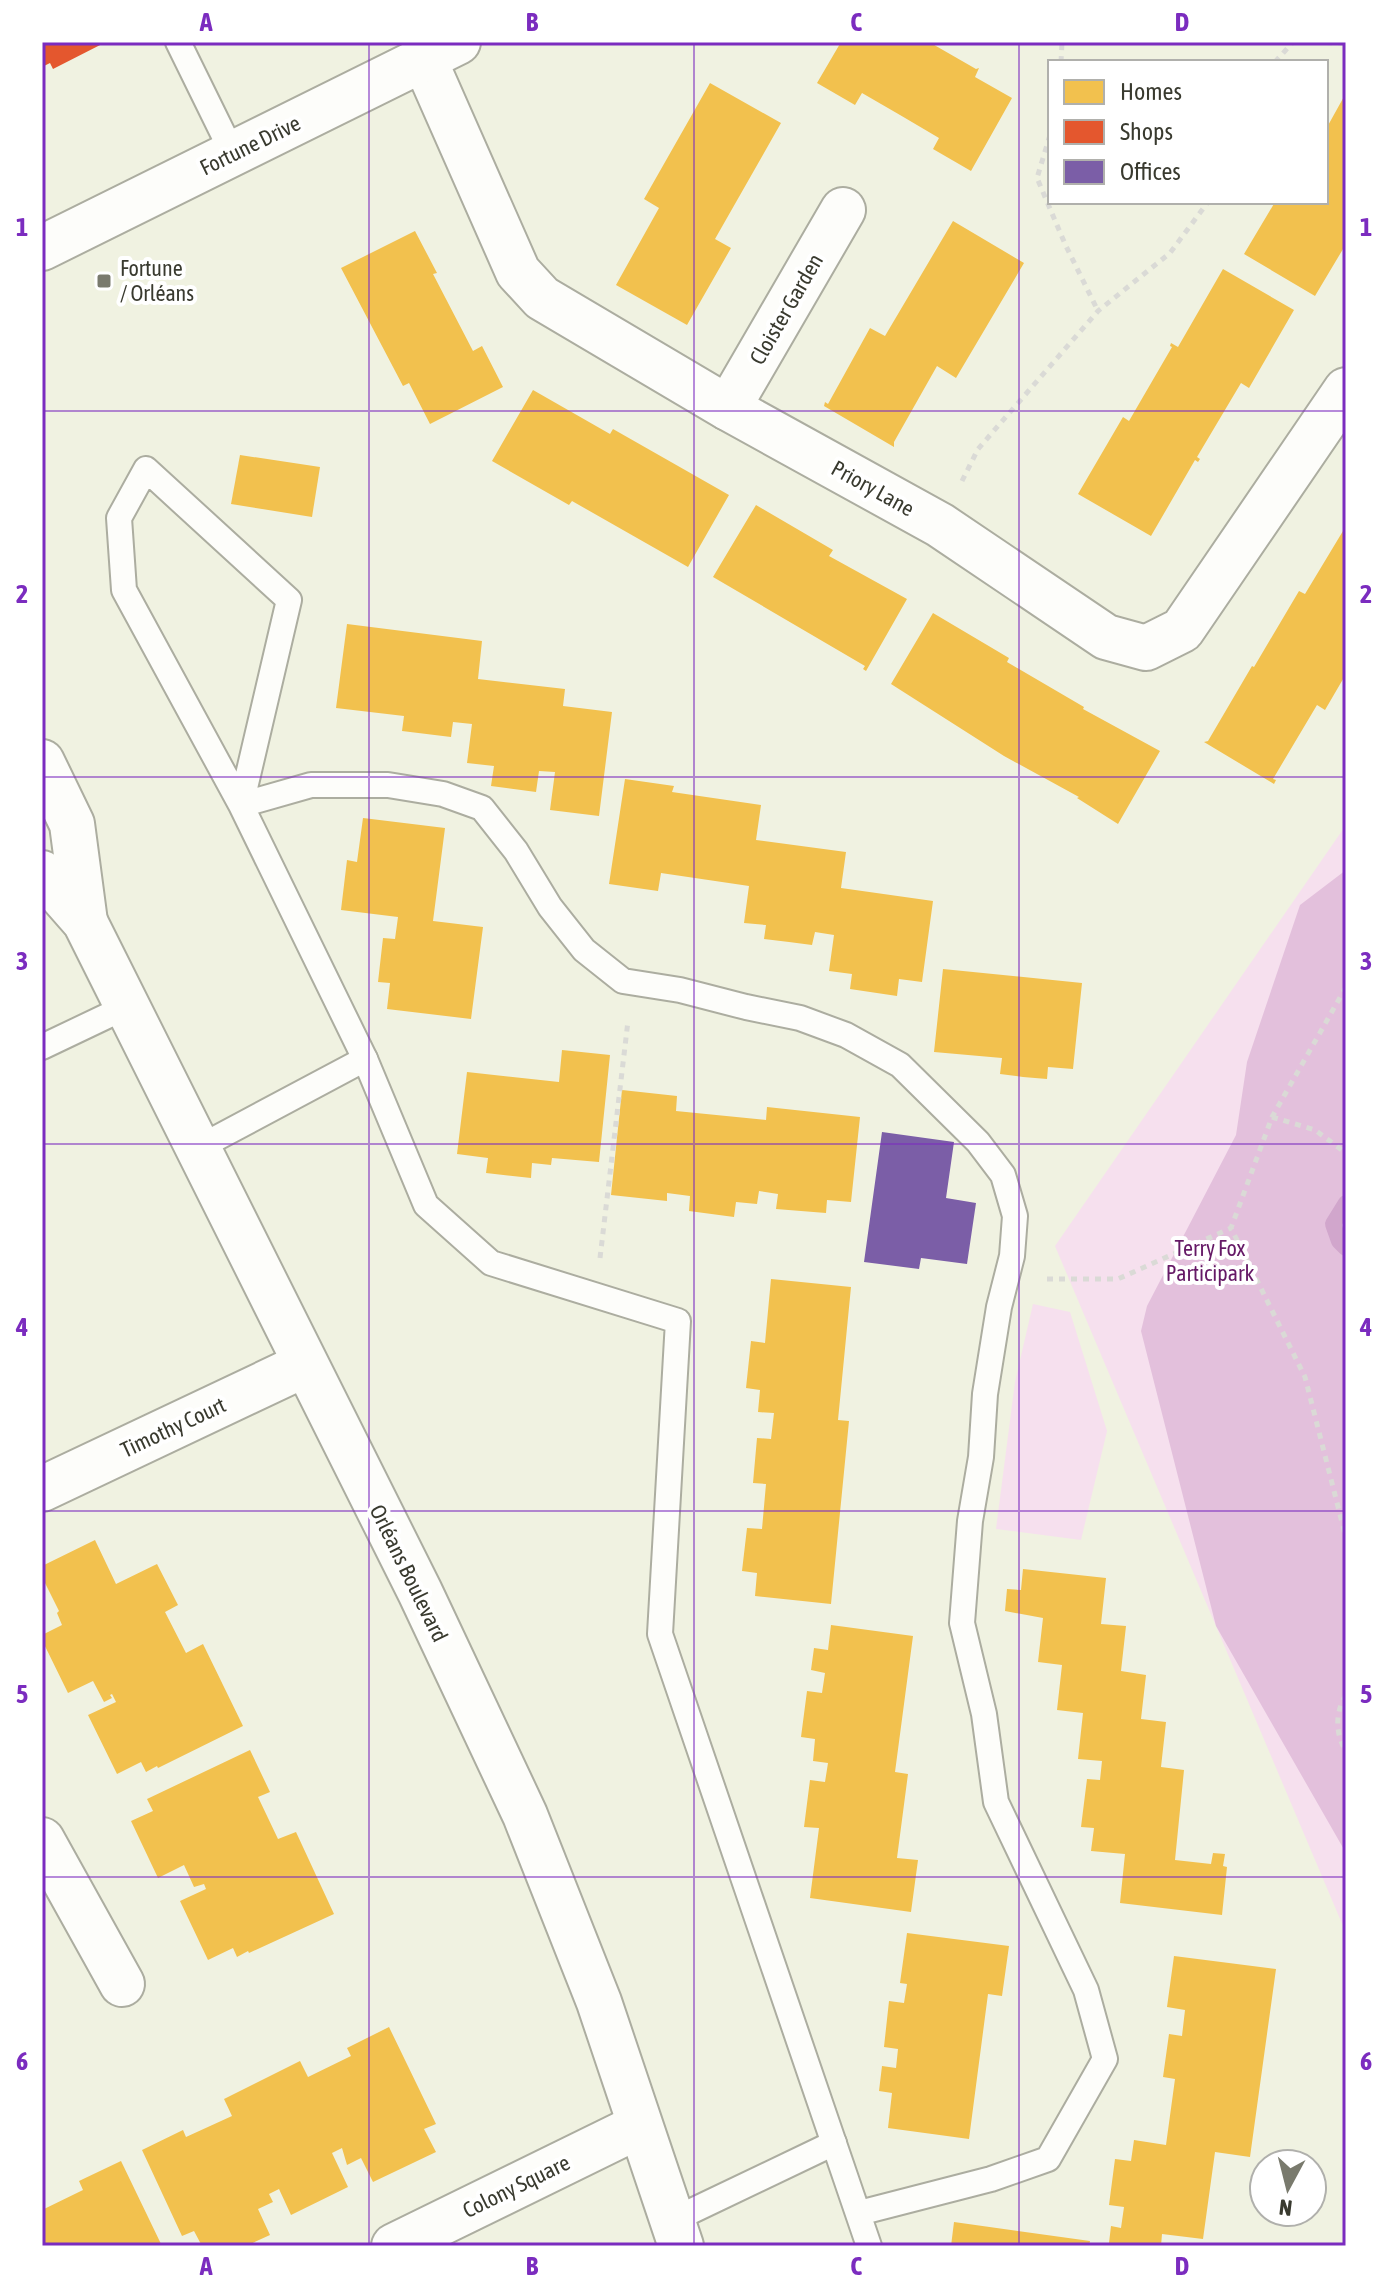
<svg xmlns="http://www.w3.org/2000/svg" width="1388" height="2288" font-family="'Asap Condensed',sans-serif">
	<rect width="100%" height="100%" fill="#f0f2e1"/>
	<g fill="#f6e0ee">
		<path d="M1346 825V1933L1055 1246Z"/>
		<path d="M1033 1304 1070 1312 1107 1431 1081 1540 996 1529 1015 1382Z"/>
	</g>
	<path fill="#e3c0dc" d="M1346 870V1853L1216 1626 1141 1331 1147 1306 1236 1135 1247 1062 1300 905Z"/>
	<g fill="#f2c14e">
		<path d="M841 42H929L976 69 979 68 975 77 1012 98 971 171 933 149 939 138 900 115 862 93 855 105 817 83Z"/>
		<path d="M710 83 781 123 715 239 731 248 687 325 616 285 659 208 644 199Z"/>
		<path d="M1346 93V244L1315 296 1244 254 1275 202H1326V129Z"/>
		<path d="M953 221 1024 263 956 378 937 366 894 442V447L824 406 825 402 828 404 870 328 885 336Z"/>
		<path d="M415 231 437 273 433 274 473 351 482 346 503 387 430 424 409 383 403 386 341 268Z"/>
		<path d="M1223 269 1294 310 1249 388 1241 383 1197 457 1200 459 1198 462 1195 460 1151 536 1078 494 1123 417 1129 421 1172 347 1170 346 1171 343 1178 347Z"/>
		<path d="M533 390 610 434 613 429 729 495 688 567 572 501 569 505 492 461Z"/>
		<path d="M240 455 320 467 312 517 231 504Z"/>
		<path d="M756 505 833 550 829 556 907 599 866 671 863 669 865 666 713 577Z"/>
		<path d="M1346 526V674L1325 710 1317 705 1273 779 1276 780 1274 784 1204 742 1208 741 1252 666 1254 667 1299 591 1305 594Z"/>
		<path d="M933 613 1009 658 1007 662 1084 707 1083 709 1160 751 1118 824 1077 798 1079 797 1004 756 891 684Z"/>
		<path d="M347 624 482 641 478 679 565 689 563 706 612 712 599 816 550 810 555 772 539 771 536 792 491 786 494 766 467 763 472 724 453 722 451 737 402 731 404 716 336 708Z"/>
		<path d="M625 779 674 786 672 792 761 805 756 840 846 852 841 888 933 901 922 982 899 979 897 996 850 989 852 974 829 971 834 935 815 932 812 945 789 942 764 939 766 925 744 923 749 886 661 873 658 891 609 884Z"/>
		<path d="M363 818 445 828 433 921 483 927 471 1019 387 1009 390 983 378 982 383 938 395 939 398 917 341 910 347 860 357 862Z"/>
		<path d="M943 969 1082 983 1073 1069 1048 1067 1047 1079 1023 1077 1000 1074 1002 1058 934 1052Z"/>
		<path d="M562 1050 610 1055 599 1162 552 1158 551 1165 532 1163 531 1178 486 1173 488 1158 457 1154 467 1072 559 1082Z"/>
		<path d="M622 1090 677 1096 676 1111 766 1120 767 1107 860 1117 851 1202 827 1200 826 1213 776 1209 778 1194 759 1191 757 1204 736 1202 734 1217 689 1211 690 1196 667 1193V1201L611 1195Z"/>
		<path d="M771 1279 851 1287 838 1420 849 1421 831 1604 755 1596 757 1573 742 1571 747 1528 762 1529 766 1484 753 1483 757 1438 771 1439 774 1413 758 1412 760 1390 746 1388 751 1341 765 1343Z"/>
		<path d="M95 1540 116 1584 157 1564 178 1605 165 1612 186 1653 203 1644 243 1726 158 1768 157 1766 146 1772 141 1762 117 1774 88 1715 116 1702 112 1694 110 1695 112 1698 104 1702 93 1681 68 1693 42 1640V1635L62 1625 57 1613 59 1611 42 1577V1566Z"/>
		<path d="M1023 1569 1106 1578 1101 1624 1126 1626 1121 1671 1146 1675 1141 1719 1166 1722 1161 1767 1184 1770 1175 1860 1211 1864 1213 1853 1225 1854 1223 1866 1227 1867 1222 1915 1120 1903 1125 1854 1091 1851 1094 1828 1081 1827 1087 1779 1100 1780 1102 1761 1078 1759 1083 1713 1057 1710 1062 1665 1038 1662 1043 1618 1005 1611 1007 1589 1021 1590Z"/>
		<path d="M831 1625 913 1636 895 1772 908 1774 897 1858 918 1860 911 1912 810 1898 819 1828 804 1827 810 1780 825 1782 828 1763 813 1761 815 1739 801 1737 807 1691 822 1693 825 1673 811 1670 814 1648 828 1650Z"/>
		<path d="M250 1750 270 1792 258 1797 278 1839 296 1832 334 1914 249 1953 248 1951 237 1957 233 1948 208 1960 180 1901 206 1889 204 1884 194 1887 184 1865 158 1878 131 1821 153 1811 147 1799Z"/>
		<path d="M907 1933 1009 1946 1002 1996 988 1994 969 2139 888 2128 892 2093 879 2091 882 2066 896 2068 898 2049 884 2047 889 2001 904 2003 907 1984 900 1983Z"/>
		<path d="M1174 1956 1276 1969 1250 2157 1215 2152 1203 2239 1162 2234 1161 2246H1111L1112 2243H1109L1111 2226 1121 2228 1124 2207 1109 2205 1115 2159 1131 2161 1134 2140 1166 2145 1175 2079 1163 2077 1169 2034 1182 2036 1185 2010 1167 2007Z"/>
		<path d="M389 2027 436 2124 424 2129 436 2152 373 2182 361 2158 347 2165 342 2148 332 2153 348 2187 291 2215 279 2189 269 2194 273 2202 258 2209 270 2235 246 2246H202L194 2231 182 2236 142 2150 183 2130 186 2137 232 2116 224 2099 300 2061 308 2077 351 2056 347 2048Z"/>
		<path d="M121 2161 162 2246H42V2210L83 2190 79 2181Z"/>
		<path d="M954 2222 1090 2241 1089 2246H951Z"/>
	</g>
	<path fill="#e4572e" d="M42 42H106L53 69 50 63 42 67Z"/>
	<path fill="#7b5ea7" d="M882 1132 954 1142 946 1198 976 1203 967 1264 921 1258 919 1269 864 1262Z"/>
	<g fill="none" stroke-linecap="round" stroke-linejoin="round">
		<path stroke="#d1a6cc" stroke-width="16" d="M1346 1203 1333 1224 1339 1241 1346 1248"/>
		<defs>
			<g id="service">
				<path d="M178 42 233 154"/>
				<path d="M42 1047 128 1006"/>
				<path d="M198 1148 365 1059"/>
				<path d="M859 2213 991 2179 1048 2159 1105 2059 1086 1990 996 1802 984 1714 962 1623 970 1521 981 1457 985 1394 999 1307 1012 1256 1015 1216 1003 1175 978 1142 900 1065 846 1035 800 1018 746 1007 680 990 623 981 584 950 550 907 516 851 482 808 443 794 388 785H311L241 805 289 600 146 469 119 518 124 590 241 805 365 1059 426 1205 491 1263 678 1321 660 1634 869 2246"/>
				<path d="M673 2220 834 2143"/>
			</g>
			<g id="minor">
				<path d="M424 59 518 272 542 298 728 408 940 525 1106 637 1146 648 1182 630 1346 390"/>
				<path d="M42 248 458 42"/>
				<path d="M728 408 843 210"/>
				<path d="M42 1489 304 1365"/>
				<path d="M42 1840 122 1984"/>
				<path d="M394 2246 639 2126"/>
			</g>
			<g id="secondary">
				<path d="M42 762 72 824 85 922"/>
				<path d="M42 873 85 922 420 1592 525 1815 599 2002 681 2246"/>
			</g>
		</defs>
		<use href="#service" stroke="#acada0" stroke-width="28"/>
		<use href="#minor" stroke="#acada0" stroke-width="48"/>
		<use href="#secondary" stroke="#acada0" stroke-width="48"/>
		<g stroke="#dadad6" stroke-width="5" stroke-dasharray="6 6" stroke-linecap="butt">
			<path d="M1061 62 1062 42"/>
			<path d="M1275 62 1293 42 1346 43"/>
			<path d="M1050 135 1037 178 1065 244 1098 311"/>
			<path d="M962 481 978 449 1098 311 1170 253 1208 202"/>
			<path d="M1346 987 1272 1117 1231 1228 1305 1377 1346 1538"/>
			<path d="M1272 1117 1315 1130 1346 1153"/>
			<path d="M600 1258 628 1021"/>
			<path d="M1047 1279H1118L1231 1228"/>
			<path d="M1346 1695C1335 1712 1335 1734 1346 1751"/>
		</g>
		<use href="#service" stroke="#fdfdfa" stroke-width="24"/>
		<use href="#minor" stroke="#fdfdfa" stroke-width="44"/>
		<use href="#secondary" stroke="#fdfdfa" stroke-width="44"/>
	</g>
	<path fill="none" stroke="#7b2cbf" stroke-width="2" stroke-opacity="0.55" d="M369 42V2246M694 42V2246M1019 42V2246M42 411H1346M42 777H1346M42 1144H1346M42 1511H1346M42 1877H1346"/>
	<rect fill="#797a6d" stroke="#fff" stroke-width="3" x="96" y="273" width="16" height="16" rx="4"/>
	<g text-anchor="middle" dominant-baseline="central" stroke-width="8" stroke-linejoin="round" paint-order="stroke">
		<g font-size="22" fill="#393a2f" stroke="#fff">
			<text transform="translate(250 145) rotate(-26)">Fortune Drive</text>
			<text transform="translate(786 309) rotate(-60)">Cloister Garden</text>
			<text transform="translate(873 488) rotate(29)">Priory Lane</text>
			<text transform="translate(173 1427) rotate(-25)">Timothy Court</text>
			<text transform="translate(409 1573) rotate(64)">Orléans Boulevard</text>
			<text transform="translate(516 2186) rotate(-26)">Colony Square</text>
		</g>
		<g font-size="22" fill="#393a2f" stroke="#fff" text-anchor="start">
			<text x="120" y="268">Fortune<tspan x="120" dy="25">/ Orléans</tspan></text>
		</g>
		<g font-size="22" fill="#651966" stroke="#fff">
			<text x="1210" y="1248">Terry Fox<tspan x="1210" dy="25">Participark</tspan></text>
		</g>
	</g>
	<rect width="1388" height="2288" fill="none" stroke="#ffffff" stroke-width="88"/>
	<rect x="1048" y="60" width="280" height="144" fill="#ffffff" stroke="#b0b0ac" stroke-width="2"/>
	<rect x="1064" y="80" width="40" height="24" fill="#f2c14e" stroke="#b0b0ac" stroke-width="2"/>
	<text x="1120" y="100" font-size="24" fill="#393a2f">Homes</text>
	<rect x="1064" y="120" width="40" height="24" fill="#e4572e" stroke="#b0b0ac" stroke-width="2"/>
	<text x="1120" y="140" font-size="24" fill="#393a2f">Shops</text>
	<rect x="1064" y="160" width="40" height="24" fill="#7b5ea7" stroke="#b0b0ac" stroke-width="2"/>
	<text x="1120" y="180" font-size="24" fill="#393a2f">Offices</text>
	<g transform="translate(1288 2188) rotate(187)"><circle r="38" fill="#ffffff" stroke="#b0b0ac" stroke-width="2"/>
	<path d="M0-6L14 30L0 20L-14 30Z" fill="#797a6d"/>
	<text y="-12" font-size="22" font-weight="bold" text-anchor="middle" fill="#393a2f">N</text>
	</g>
	<rect x="44" y="44" width="1300" height="2200" fill="none" stroke="#7b2cbf" stroke-width="3"/>
	<g font-size="26" text-anchor="middle" font-weight="bold" fill="#7b2cbf">
		<text x="206" y="31">A</text>
		<text x="532" y="31">B</text>
		<text x="856" y="31">C</text>
		<text x="1182" y="31">D</text>
		<text x="22" y="236">1</text>
		<text x="1366" y="236">1</text>
		<text x="22" y="603">2</text>
		<text x="1366" y="603">2</text>
		<text x="22" y="970">3</text>
		<text x="1366" y="970">3</text>
		<text x="22" y="1336">4</text>
		<text x="1366" y="1336">4</text>
		<text x="22" y="1703">5</text>
		<text x="1366" y="1703">5</text>
		<text x="22" y="2070">6</text>
		<text x="1366" y="2070">6</text>
		<text x="206" y="2275">A</text>
		<text x="532" y="2275">B</text>
		<text x="856" y="2275">C</text>
		<text x="1182" y="2275">D</text>
	</g>
</svg>
